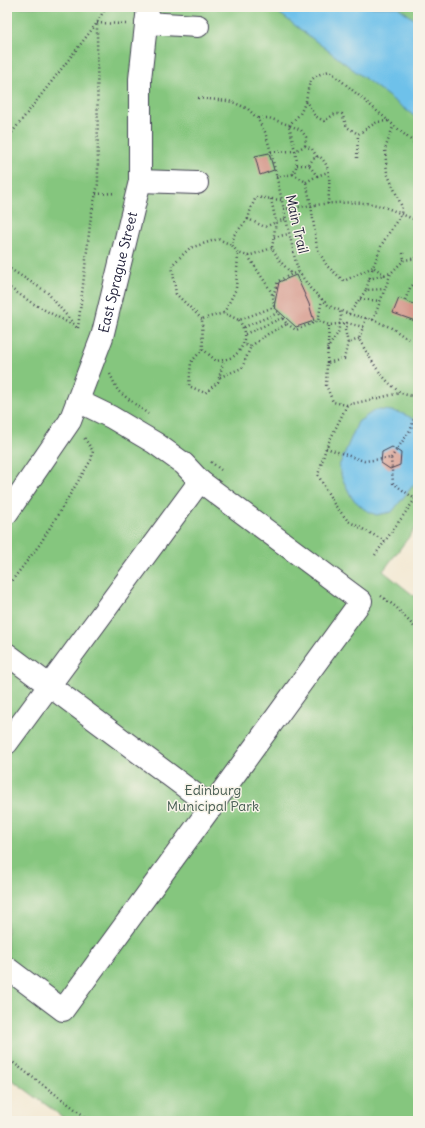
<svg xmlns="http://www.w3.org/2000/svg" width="425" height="1128" font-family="Delius,sans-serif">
	<rect width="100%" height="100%" fill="#f7f3e8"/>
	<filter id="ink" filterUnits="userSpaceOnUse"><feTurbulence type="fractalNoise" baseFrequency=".025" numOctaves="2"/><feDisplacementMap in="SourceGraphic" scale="8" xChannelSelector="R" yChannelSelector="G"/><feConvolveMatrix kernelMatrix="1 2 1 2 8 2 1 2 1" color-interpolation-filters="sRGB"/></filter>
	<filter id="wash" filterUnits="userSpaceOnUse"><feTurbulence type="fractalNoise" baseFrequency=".012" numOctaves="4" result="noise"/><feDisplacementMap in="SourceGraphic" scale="16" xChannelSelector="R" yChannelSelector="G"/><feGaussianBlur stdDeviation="0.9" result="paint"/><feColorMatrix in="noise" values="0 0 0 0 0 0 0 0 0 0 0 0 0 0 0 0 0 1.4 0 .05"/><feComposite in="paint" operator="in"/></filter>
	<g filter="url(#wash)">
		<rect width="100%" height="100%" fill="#f3e8d1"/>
		<path fill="#85c67e" stroke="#54745c" d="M7 7H418V525L383 571 418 599V1121H68L7 1076Z"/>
		<g fill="#6ec1ea" stroke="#487292">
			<path d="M271 7H398L418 22V119Z"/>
			<path d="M375 410C391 410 406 412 418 423V479L392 512 376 515 364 509 352 498 342 478 339 466 358 422Z"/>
		</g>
		<g id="blocks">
			<g fill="#d5988b">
				<path d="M269 153 274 170 260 175 255 156Z"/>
				<path d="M296 275 309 304 314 321 296 327 274 307 279 282Z"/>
				<path d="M399 298 418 306V322L393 313Z"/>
				<path d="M392 447 401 453 400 465 390 469 381 463 382 452Z"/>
			</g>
		</g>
	</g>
	<g filter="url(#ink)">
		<use href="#blocks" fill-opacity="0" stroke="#414052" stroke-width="1"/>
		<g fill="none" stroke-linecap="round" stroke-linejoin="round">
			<defs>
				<g id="minor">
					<path d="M146 23 198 26"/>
					<path d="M140 181 197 183"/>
					<path d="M78 401 111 417 155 443 184 464 200 481"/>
					<path id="s1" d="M7 513 70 421 102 337 140 181V79L148 7"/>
					<path d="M7 654 212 807"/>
					<path d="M7 743 200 481 361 601 63 1010 7 968"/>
				</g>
			</defs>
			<use href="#minor" stroke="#414052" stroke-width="24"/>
			<g stroke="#414052" stroke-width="2.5" stroke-dasharray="1 3" stroke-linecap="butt">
				<path d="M97 23 127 24"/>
				<path d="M198 98 228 101 235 103 248 109 257 118 265 132 271 152 296 263 299 272 310 288 329 306 349 314 373 320 390 327 408 339"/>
				<path d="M258 118H269L289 125 300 114 306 101"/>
				<path d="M388 121 377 122 358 134 347 127 342 114H335L324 121 315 116 306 101C309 82 309 76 330 71L418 146"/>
				<path d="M7 139 97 23 106 7"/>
				<path d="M271 152 295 151 289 125 301 130 306 137 305 146"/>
				<path d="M357 158 358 134"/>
				<path d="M297 165H309L313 159 319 156C333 166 329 189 328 204"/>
				<path d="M293 174 306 182 311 205 317 248 327 266 344 281 373 267 366 290 384 289"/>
				<path d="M317 176 328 172"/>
				<path d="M276 177 293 174C298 166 297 160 295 151L305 146 312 149 317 157"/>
				<path d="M306 182 317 176 309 165"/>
				<path d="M96 194 116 193"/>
				<path d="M271 199 276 222 272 248 279 260 292 274 299 272"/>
				<path d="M281 200 256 197 251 208 248 219 265 227 276 222 286 219"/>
				<path d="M283 209C309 206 336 201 362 203 381 203 400 214 418 221"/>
				<path d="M248 219 234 235 232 245 238 253 248 256 269 288 273 296 278 281 292 274"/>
				<path d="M274 237 289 234"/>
				<path d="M403 253 404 260"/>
				<path d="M248 256 272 248"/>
				<path d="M7 267 47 292 77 328"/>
				<path d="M385 275 373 267 382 244 401 214 402 207 387 173 385 149 393 127"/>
				<path d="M369 279 391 273"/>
				<path d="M7 286 32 303 76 327"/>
				<path d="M322 299 318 321 329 325 347 323"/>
				<path d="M360 299 380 301"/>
				<path d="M405 300 410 288 418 280"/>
				<path d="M224 313 236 289 238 253"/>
				<path d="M349 314 366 290"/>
				<path d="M366 318 359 339C369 357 382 380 400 392 404 395 413 396 418 397"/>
				<path d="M202 319 176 294 172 265 190 248 218 239 232 245"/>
				<path d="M239 320C247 332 246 347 234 356 230 359 221 360 216 361L203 349 202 319 224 313 239 320 274 307 273 296"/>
				<path d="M373 320 391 273 404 260 418 258"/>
				<path d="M287 324 296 330 318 321"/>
				<path d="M244 327 278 313"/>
				<path d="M78 328 91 216 98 184 97 23"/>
				<path d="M245 334 282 318 274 307"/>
				<path d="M359 339 348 343 345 330 347 323 363 327"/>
				<path d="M251 346 268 334 287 324 282 318"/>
				<path d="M203 349 191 362 189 386 205 393 218 382 224 359"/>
				<path d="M327 349 338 333 341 317 340 311"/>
				<path d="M327 363 329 325"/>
				<path d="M110 374 118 391 148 414"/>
				<path d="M220 377 242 368 251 346 244 345"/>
				<path d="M347 405 333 402 326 385 327 363 344 359 348 343"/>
				<path d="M326 448 364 461 391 458 393 483 415 499"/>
				<path d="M391 458 411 429 416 413 418 411"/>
				<path d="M211 462 221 470"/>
				<path d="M385 541 348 521 334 504 318 475 326 448 347 405 400 393"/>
				<path d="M375 555 418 495"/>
				<path d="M7 587 40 544 91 460 93 451 83 436"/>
				<path d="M381 596 396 607 418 631"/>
				<path d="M7 1058 91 1121"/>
			</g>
			<use href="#minor" stroke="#fff" stroke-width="22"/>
		</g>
	</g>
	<g text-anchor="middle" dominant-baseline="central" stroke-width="3" stroke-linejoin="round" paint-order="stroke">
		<g font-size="14" fill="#22223b" stroke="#f7f3e8">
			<text transform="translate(297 224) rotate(77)">Main Trail</text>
			<text stroke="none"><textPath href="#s1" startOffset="268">East Sprague Street</textPath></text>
		</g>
		<g font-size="14" fill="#455b52" stroke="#f7f3e8">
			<text x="213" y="790">Edinburg<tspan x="213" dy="16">Municipal Park</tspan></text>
		</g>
	</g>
	<rect width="425" height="1128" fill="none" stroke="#f7f3e8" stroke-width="24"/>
</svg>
